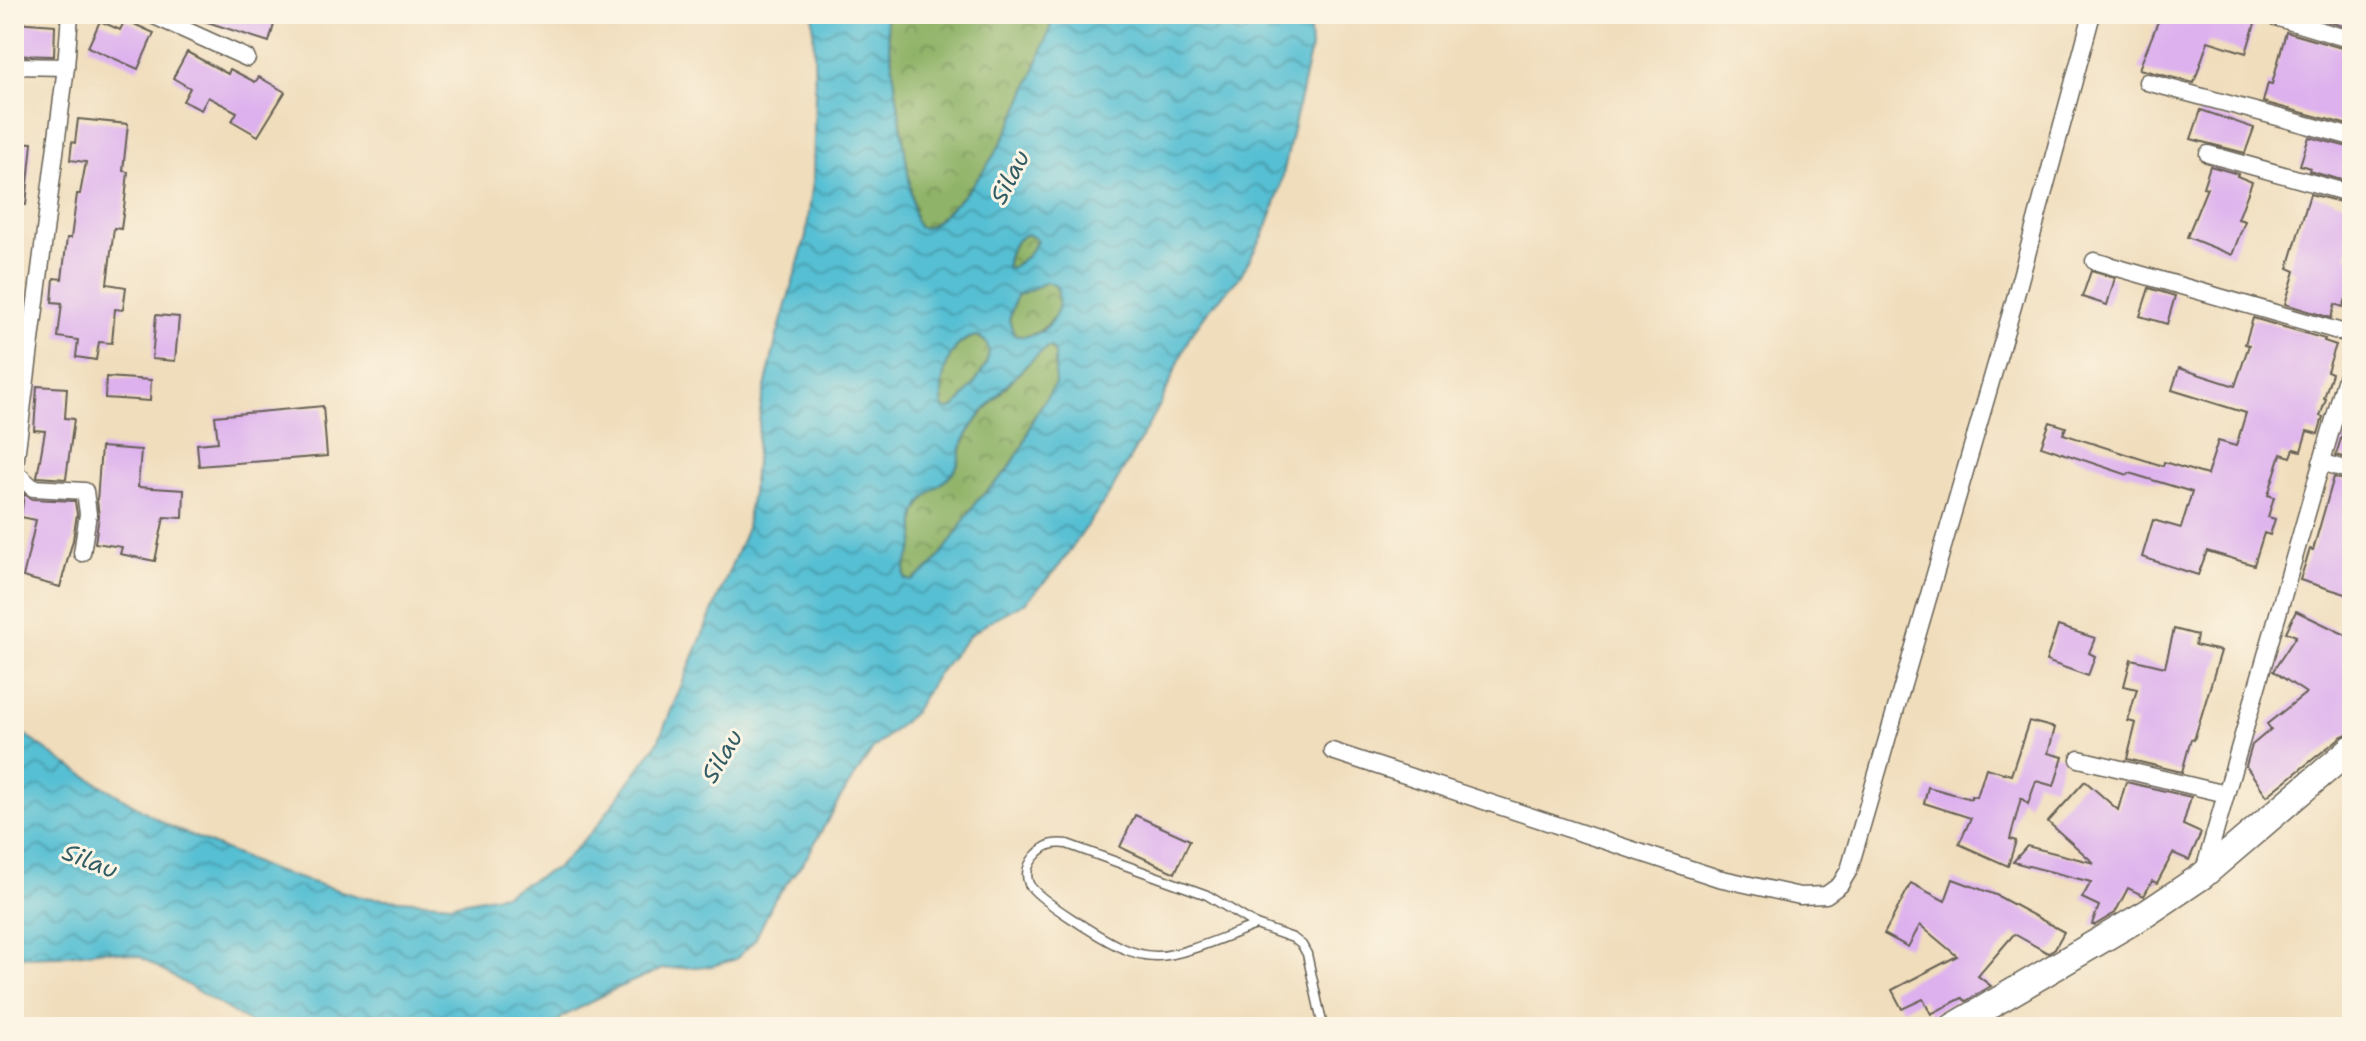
<svg xmlns="http://www.w3.org/2000/svg" width="2366" height="1041" font-family="'Shantell Sans',sans-serif">
	<defs>
		<pattern id="forest-crowns" width="20" height="18" patternUnits="userSpaceOnUse" patternTransform="scale(2)"><rect width="20" height="18" fill="#8fb368"/><path d="M2 6a3 3 0 1 1 6 0M12 15a3 3 0 1 1 6 0" fill="none" stroke="#749155"/></pattern>
		<pattern id="water-waves" width="16" height="10" patternUnits="userSpaceOnUse" patternTransform="scale(2)"><rect width="16" height="10" fill="#56bfd3"/><path d="M0 5q4-4 8 0t8 0" fill="none" stroke="#469aaa"/></pattern>
	</defs>
	<rect width="100%" height="100%" fill="#fcf5e5"/>
	<filter id="ink" filterUnits="userSpaceOnUse"><feTurbulence type="fractalNoise" baseFrequency=".0125" numOctaves="2"/><feDisplacementMap in="SourceGraphic" scale="16" xChannelSelector="R" yChannelSelector="G"/><feConvolveMatrix kernelMatrix="1 2 1 2 8 2 1 2 1" color-interpolation-filters="sRGB"/></filter>
	<filter id="wash" filterUnits="userSpaceOnUse"><feTurbulence type="fractalNoise" baseFrequency=".006" numOctaves="4" result="noise"/><feDisplacementMap in="SourceGraphic" scale="32" xChannelSelector="R" yChannelSelector="G"/><feGaussianBlur stdDeviation="1.8" result="paint"/><feColorMatrix in="noise" values="0 0 0 0 0 0 0 0 0 0 0 0 0 0 0 0 0 1.4 0 .05"/><feComposite in="paint" operator="in"/></filter>
	<g filter="url(#wash)">
		<rect width="100%" height="100%" fill="#f0ddbc"/>
		<g fill="url(#forest-crowns)" stroke="#566842" stroke-width="2">
			<path d="M885 14H1055C1033 76 1012 140 968 190 957 203 944 214 932 225L925 228 918 227 915 220Z"/>
			<path d="M1026 234 1035 238 1037 241 1027 256 1011 268H1007C1007 255 1014 239 1026 234Z"/>
			<path d="M1047 281C1079 293 1046 344 1014 335L1009 320 1016 296Z"/>
			<path d="M977 336C1008 349 968 391 957 405 952 409 949 411 943 407 939 381 947 341 977 336Z"/>
			<path d="M1047 347H1050L1055 353V384L1033 419 1023 446 1008 470 976 502 949 544 932 566 912 581 905 579C902 565 912 552 914 538 916 530 914 522 916 514 918 508 922 503 925 498 934 486 948 480 956 468 961 459 960 448 965 439 980 412 1023 367 1047 347Z"/>
		</g>
		<path fill="url(#water-waves)" stroke="#396e78" stroke-width="2" fill-rule="evenodd" d="M813 14H885L915 220 918 227 925 228 932 225C944 214 957 203 968 190 1012 140 1033 76 1055 14H1309L1311 48 1279 193 1264 234 1239 278 1208 311 1190 336 1161 403 1112 490 1060 565 1026 602 995 618 970 635 937 674 914 712 873 749 839 800 807 857 774 900 755 940 736 959 712 966 662 969 617 988 564 1016 552 1027H257L139 956 105 950 60 956 14 957V727L63 762 169 826 274 871 361 897 451 904 504 894 558 867 597 826 658 742 745 533 752 492 761 405 777 336 806 236 813 181 815 92ZM1027 234 1035 238 1037 241 1027 256 1011 268H1007C1006 255 1014 239 1027 234ZM1047 282 1056 286C1067 312 1043 343 1014 335L1009 320 1016 296ZM977 336C1008 349 968 391 957 405 952 409 949 411 943 407 939 381 947 340 977 336ZM1047 347H1051L1055 353V384L1033 419 1023 446 1008 470 976 502 949 544 932 566 912 581 905 579C902 566 911 557 914 545 917 534 913 524 916 514 925 488 947 485 956 468 961 459 959 448 965 439 979 412 1023 366 1047 347Z"/>
		<g id="blocks">
			<g fill="#ddb0ee">
				<path d="M193 14H277L269 42 192 17Z"/>
				<path d="M2161 14H2254L2256 20 2246 53 2208 41 2194 83 2139 69Z"/>
				<path d="M2303 14H2352V29Z"/>
				<path d="M125 20 154 33 138 69 88 47 100 21 120 30Z"/>
				<path d="M14 22 55 25 54 56 14 55Z"/>
				<path d="M2286 32 2352 51V126L2263 102 2268 83 2272 84Z"/>
				<path d="M187 52 228 74 230 69 255 82 259 77 285 92 258 136 232 121 237 112 208 97 201 110 183 101 190 88 173 78Z"/>
				<path d="M2201 110 2254 128 2245 153 2191 139Z"/>
				<path d="M78 119 128 124 123 171 128 172 125 200 121 229 114 228 107 284 126 287 123 310 115 309 112 343 99 342 96 360 76 357 78 340 58 337 62 303 52 302 54 278 62 279 67 238H71L77 194H80L86 162 70 160 72 142 75 143Z"/>
				<path d="M2309 137 2352 148V183L2309 171 2310 168 2300 165Z"/>
				<path d="M14 142 32 143 26 205 14 204Z"/>
				<path d="M2210 166 2238 174 2237 176 2252 182 2238 219 2245 221 2232 255 2187 237 2207 188 2203 187Z"/>
				<path d="M2310 194 2352 205V237L2346 256 2352 258V283L2343 307 2335 304 2331 318 2285 304 2295 271 2288 268Z"/>
				<path d="M2091 271 2115 278 2107 305 2082 297Z"/>
				<path d="M2149 288 2175 296 2167 324 2140 316Z"/>
				<path d="M156 315 179 317 175 361 152 359Z"/>
				<path d="M2253 318 2325 339 2324 341 2336 345 2327 371 2332 373 2324 398 2326 399 2320 416 2323 417 2318 434 2307 431 2301 451 2294 449 2291 457 2281 454 2268 495 2274 497 2268 517 2275 519 2270 535 2264 533 2254 565 2207 551 2198 575 2142 557 2153 520 2181 528 2192 492 2129 473 2128 475 2041 446 2050 422 2066 427 2063 434 2163 466 2164 462 2207 475 2218 441 2236 446 2246 413 2172 390 2179 368 2235 386 2249 345 2245 344Z"/>
				<path d="M106 377 151 380 150 401 105 398Z"/>
				<path d="M37 386 67 388 65 418 74 419 66 479 37 477 45 431 34 430Z"/>
				<path d="M323 406 327 456 199 466 197 444 218 442 215 416Z"/>
				<path d="M2348 415 2352 416V460L2336 455Z"/>
				<path d="M101 447 141 450 138 487 184 490 183 518 164 517 155 561 120 554 122 547 95 543 99 516 97 501Z"/>
				<path d="M2334 477 2352 482V584L2349 595 2300 580 2310 549 2313 550Z"/>
				<path d="M24 494 32 499 75 501 77 514 73 540 60 587 23 577 36 520 21 517Z"/>
				<path d="M2296 611 2352 638V732L2342 736 2267 796 2246 766 2252 745 2271 729 2267 724 2306 693 2273 671 2296 636 2286 632Z"/>
				<path d="M2058 626 2095 638 2089 653 2095 656 2088 676 2046 661Z"/>
				<path d="M2174 629 2197 635 2195 645 2221 651 2194 740 2191 739 2182 772 2127 759 2136 723 2128 721 2137 689 2124 686 2131 659 2165 667Z"/>
				<path d="M2029 721 2055 728 2048 753 2063 757 2054 786 2036 781 2028 804 2021 798 2010 839 2016 841 2008 866 1959 844 1971 818 1924 803 1928 787 1971 799V796L1977 797 1986 768 2011 775Z"/>
				<path d="M2085 781 2118 810 2126 782 2191 797 2183 825 2201 833 2189 860 2173 853 2157 883 2152 881 2144 896 2128 888 2115 913 2095 925 2092 924 2099 906 2082 898 2091 882 2013 862 2027 846 2094 863 2048 822Z"/>
				<path d="M1135 815 1190 840 1175 873 1120 847Z"/>
				<path d="M1953 879 1996 895 2064 932 2055 948 2048 953 2014 934 1978 976 1991 986 1966 1001 1962 998 1931 1014 1923 999 1902 1009 1892 990 1957 956 1920 925 1908 947 1884 934 1911 883 1945 901Z"/>
			</g>
		</g>
	</g>
	<g filter="url(#ink)">
		<use href="#blocks" fill-opacity="0" stroke="#666054" stroke-width="2"/>
		<g fill="none" stroke-linecap="round" stroke-linejoin="round">
			<defs>
				<path id="lane" d="M1256 925C1231 934 1180 957 1156 956 1144 956 1131 952 1120 947 1103 939 1037 899 1029 884 1025 874 1028 864 1035 856 1045 845 1052 842 1067 844L1207 895 1256 925 1293 938 1302 945 1307 954 1323 1027"/>
				<g id="street">
					<path d="M150 14 247 58"/>
					<path d="M2265 14 2352 40"/>
					<path d="M14 66 66 67"/>
					<path d="M2147 82 2352 137"/>
					<path d="M2208 154 2352 194"/>
					<path d="M2094 261 2352 335"/>
					<path d="M2321 462 2352 471"/>
					<path d="M14 471 33 488 85 491 88 514 82 553"/>
					<path d="M14 473 66 67 70 14"/>
					<path d="M1332 751 1718 878 1800 896 1826 895 1840 885 1849 870 2013 306 2092 14"/>
					<path d="M2079 759 2226 794"/>
					<path d="M2203 874 2352 357"/>
				</g>
				<path id="primary" d="M1953 1027 2147 913 2202 876 2352 748"/>
			</defs>
			<use href="#lane" stroke="#666054" stroke-width="11"/>
			<use href="#street" stroke="#666054" stroke-width="19"/>
			<use href="#primary" stroke="#666054" stroke-width="29"/>
			<use href="#lane" stroke="#fff" stroke-width="8"/>
			<use href="#street" stroke="#fff" stroke-width="16"/>
			<use href="#primary" stroke="#fff" stroke-width="26"/>
		</g>
	</g>
	<g text-anchor="middle" dominant-baseline="central" stroke-width="6" stroke-linejoin="round" paint-order="stroke">
		<g font-size="24" font-style="italic" fill="#335d65" stroke="#fcf5e5">
			<text transform="translate(1010 177) rotate(-62)">Silau</text>
			<text transform="translate(722 756) rotate(-59)">Silau</text>
			<text transform="translate(90 861) rotate(21)">Silau</text>
		</g>
	</g>
	<rect width="2366" height="1041" fill="none" stroke="#fcf5e5" stroke-width="48"/>
</svg>
